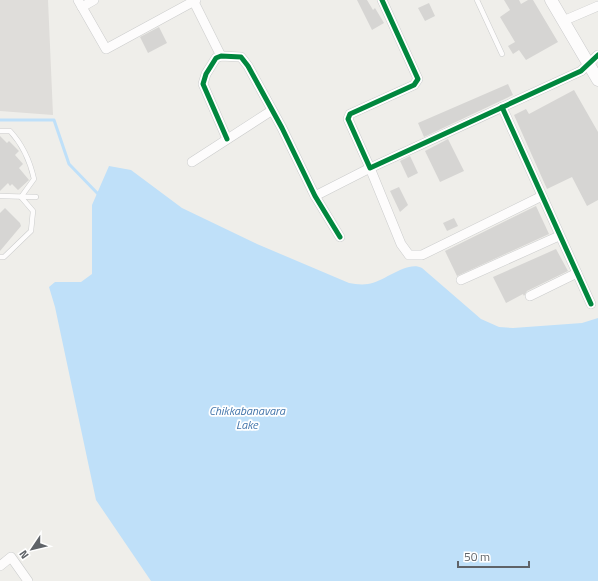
<svg xmlns="http://www.w3.org/2000/svg" width="598" height="581" font-family="'Titillium Web',sans-serif">
	<rect width="100%" height="100%" fill="#efeeea"/>
	<path fill="#dfddda" d="M0 0H48L53 115 0 111Z"/>
	<path fill="#bfe0f9" d="M109 166 131 170 182 208 257 244 349 283C355 284 361 285 368 284 384 282 407 260 422 268L481 319 499 327 513 328 582 323 598 318V581H151L96 500 55 307 49 287 55 282H81L92 274V205Z"/>
	<g fill="none" stroke-linecap="round" stroke-linejoin="round">
		<path stroke="#bfe0f9" stroke-width="3" d="M0 120H54L69 164 100 196"/>
	</g>
	<g fill="#d6d5d3">
		<path d="M357 0H367L373 10 375 8 384 23 372 30Z"/>
		<path d="M504 0H519L521 4 528 0H533L558 42 526 60 519 50 513 54 508 46 515 42 500 17 510 10Z"/>
		<path d="M429 3 435 16 425 21 418 8Z"/>
		<path d="M159 27 167 43 148 53 140 37Z"/>
		<path d="M508 84 513 95 424 137 418 123Z"/>
		<path d="M574 90 598 132V200L587 206 572 177 547 189 514 115 526 109 529 114Z"/>
		<path d="M0 136 7 143 9 141 19 151 15 155 23 164 19 168 29 180 18 190 12 184 10 186 8 183 0 191Z"/>
		<path d="M448 139 464 171 440 182 425 151Z"/>
		<path d="M410 156 418 173 408 178 400 161Z"/>
		<path d="M399 187 408 205 400 212 390 191Z"/>
		<path d="M536 206 549 234 457 276 445 251Z"/>
		<path d="M5 208 20 223 21 226 0 251V213Z"/>
		<path d="M454 218 458 226 447 231 443 223Z"/>
		<path d="M556 249 568 271 527 291 524 296 523 294 506 303 493 277Z"/>
	</g>
	<g fill="none" stroke-linecap="round" stroke-linejoin="round">
		<defs>
			<g id="lane">
				<path d="M477 0 502 54"/>
				<path d="M0 131H10C23 145 30 161 34 179L21 197 33 211 31 231 4 257H0"/>
				<path d="M0 196 36 197"/>
			</g>
			<g id="street">
				<path d="M78 0 106 49 196 0"/>
				<path d="M382 0 418 79 414 85 350 114 348 119 370 168 581 71 598 55"/>
				<path d="M194 2 221 56"/>
				<path d="M82 7 94 0"/>
				<path d="M563 21 598 6"/>
				<path d="M502 107 591 304"/>
				<path d="M227 139 203 84 206 74 216 58 221 56 241 57 248 66 282 128 315 196 340 237"/>
				<path d="M192 162 271 111"/>
				<path d="M315 196 370 168 401 244 409 255H422L542 196"/>
				<path d="M461 280 559 236"/>
				<path d="M530 296 577 273"/>
				<path d="M0 566 11 557 28 581"/>
			</g>
			<path id="secondary" d="M551 0 598 80"/>
		</defs>
		<use href="#lane" stroke="#cbcccc" stroke-width="5.5"/>
		<use href="#street" stroke="#cbcccc" stroke-width="10"/>
		<use href="#secondary" stroke="#cacacb" stroke-width="13"/>
		<use href="#lane" stroke="#fdfcfc" stroke-width="4.5"/>
		<use href="#street" stroke="#fdfcfc" stroke-width="9"/>
		<use href="#secondary" stroke="#fdfcfc" stroke-width="12"/>
		<defs>
			<g id="cycleway">
				<path d="M382 0 418 79 414 85 350 114 348 119 370 168 581 71 598 55"/>
				<path d="M502 107 591 304"/>
				<path d="M227 139 203 84 206 74 216 58 221 56 241 57 248 66 282 128 315 196 340 237"/>
			</g>
		</defs>
		<use href="#cycleway" stroke="#fff" stroke-width="8"/>
		<use href="#cycleway" stroke="#00873e" stroke-width="5"/>
	</g>
	<g text-anchor="middle" dominant-baseline="central" stroke-width="3.5" stroke-linejoin="round" paint-order="stroke">
		<g font-size="12" font-style="italic" fill="#4174aa" stroke="#fff">
			<text x="247" y="410">Chikkabanavara<tspan x="247" dy="14">Lake</tspan></text>
		</g>
	</g>
	<g transform="translate(32 549) rotate(235)" stroke="#ffffff" stroke-width="3" paint-order="stroke">
	<path d="M0-3L7 15L0 10L-7 15Z" fill="#5f6368"/>
	<text y="-6" font-size="11" font-weight="bold" text-anchor="middle" fill="#5f6368">N</text>
	</g>
	<path d="M458 561v6h71v-6" fill="none" stroke="#5f6368" stroke-width="2"/>
	<text x="464" y="561" font-size="12" fill="#5f6368" stroke="#ffffff" stroke-width="3" paint-order="stroke">50 m</text>
</svg>
